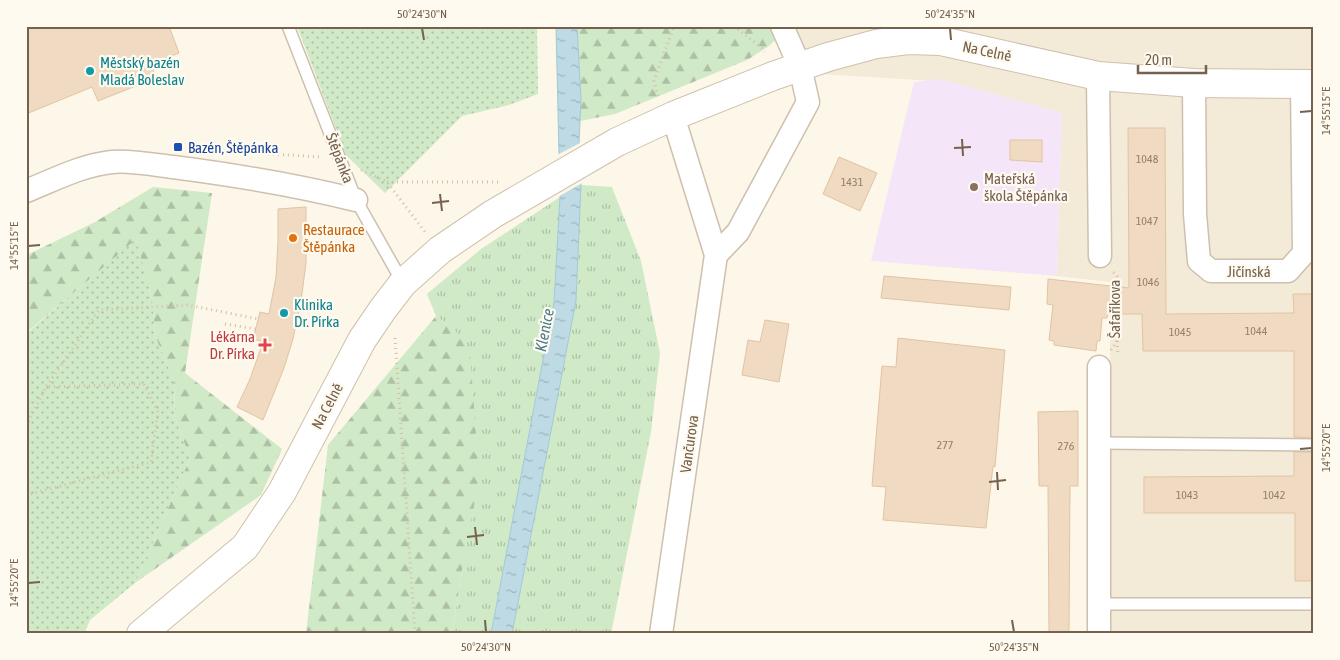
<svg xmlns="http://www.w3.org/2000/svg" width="1340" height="660" font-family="'Asap Condensed',sans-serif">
	<defs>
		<pattern id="grass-tufts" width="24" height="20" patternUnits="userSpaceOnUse" patternTransform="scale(1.25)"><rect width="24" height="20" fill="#d0e9c7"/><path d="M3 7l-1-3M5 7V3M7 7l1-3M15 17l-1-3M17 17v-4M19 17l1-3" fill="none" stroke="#adc0a4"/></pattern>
		<pattern id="forest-firs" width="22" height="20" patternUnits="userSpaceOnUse" patternTransform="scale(1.25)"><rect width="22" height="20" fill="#d0e9c7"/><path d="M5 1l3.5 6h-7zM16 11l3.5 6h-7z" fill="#adc0a4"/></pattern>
		<pattern id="park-dots" width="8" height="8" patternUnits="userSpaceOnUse" patternTransform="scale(1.25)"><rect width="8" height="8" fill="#d0e9c7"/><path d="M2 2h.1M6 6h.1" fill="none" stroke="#adc0a4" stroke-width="1.8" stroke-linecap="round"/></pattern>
		<pattern id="water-ripples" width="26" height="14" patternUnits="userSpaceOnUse" patternTransform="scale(1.25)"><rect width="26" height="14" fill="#bddae5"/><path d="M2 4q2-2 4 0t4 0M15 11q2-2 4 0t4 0" fill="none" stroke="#9eb4bc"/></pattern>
	</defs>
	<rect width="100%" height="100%" fill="#fcf7e8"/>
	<path fill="#f3ead7" d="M771 26H1314V634H1110V282L1057 276 1062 113 951 82 822 74 777 38Z"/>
	<path fill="#f4e5f8" d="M941 79 1062 113 1057 276 871 261 914 82Z"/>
	<g fill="url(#grass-tufts)">
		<path d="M581 185 612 187 641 261 660 353 651 432 611 634H512L576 301Z"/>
		<path d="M560 197 554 302 491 634H452L462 571 455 330 436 316 427 294 481 249Z"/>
	</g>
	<g fill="url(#forest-firs)">
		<path d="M577 26H771L777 38 769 46 747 60 615 114 580 121 581 99Z"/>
		<path d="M153 187 212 193 185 373 282 449 261 495 135 583 190 458 175 418 174 380 155 336 152 299 136 240 26 333V257L29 254 95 222Z"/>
		<path d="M436 316 455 330 470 351 479 479 462 570 452 634H306L328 445Z"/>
	</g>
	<g fill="url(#park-dots)">
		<path d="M297 26H537L538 94 509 105 462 116 385 193 346 155Z"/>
		<path d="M136 239 152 299 155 336 174 380 175 418 190 458 135 583 90 620 84 634H26V334Z"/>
	</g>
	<path fill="url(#water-ripples)" stroke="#a3c8d7" d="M556 26H577L581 99 579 143 581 185 576 301 512 634H491L554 302 560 197Z"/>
	<path fill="#fcf7e8" d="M582 142 584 182 558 197 555 156Z"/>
	<g fill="#f0dac1" stroke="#e3c3a2">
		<path d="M26 26H169L179 53 151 64 156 78 98 101 92 87 26 114Z"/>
		<path d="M1128 128H1165L1166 314 1294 313 1293 294H1314V438L1294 437V351H1143L1142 314H1108L1107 318H1102L1100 341H1097L1096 351 1054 345V341L1049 340 1053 305 1047 304 1048 279 1129 288Z"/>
		<path d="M1010 140H1042V162L1010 160Z"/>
		<path d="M839 157 877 173 860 211 823 194Z"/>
		<path d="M306 207V263L301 301 293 339 284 368 263 420 237 407 250 379 263 342 253 339 260 312 269 314 276 277 278 241V209Z"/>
		<path d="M884 276 1011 287 1009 310 881 298Z"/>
		<path d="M765 320 789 324 779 382 742 375 748 340 760 342Z"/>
		<path d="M898 338 1005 350 995 467 993 466 986 528 883 520 886 487 872 486 882 366 896 367Z"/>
		<path d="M1078 411V486H1070L1069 634H1049L1048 486H1039L1038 412Z"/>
		<path d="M1294 452H1314V581H1295V513H1144V477L1294 476Z"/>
	</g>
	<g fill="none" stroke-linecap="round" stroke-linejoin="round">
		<defs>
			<g id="lane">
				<path d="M288 26 356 200 403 283"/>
				<path d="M1099 443 1314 445"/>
				<path d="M1099 604H1314"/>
			</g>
			<g id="street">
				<path d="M1098 76 1100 256"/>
				<path d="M1194 83 1195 214 1199 261 1211 271H1288L1304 253 1302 83"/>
				<path d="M26 191C54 180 82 165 112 162 129 160 156 165 173 167 235 175 296 185 356 200"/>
				<path d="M716 255 738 232 808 102 800 67 782 26"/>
				<path d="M661 634 716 255 673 116"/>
				<path d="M1099 634V367"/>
			</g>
			<path id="secondary" d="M141 634 245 547 282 492 362 340 383 309 403 283 440 250 493 214 617 142 673 116 773 76 828 57 876 44 908 40 941 41 1098 76 1194 83 1314 84"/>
		</defs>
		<use href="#lane" stroke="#cec0ae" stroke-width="14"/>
		<use href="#street" stroke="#cec0ae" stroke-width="25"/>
		<use href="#secondary" stroke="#d0c1ac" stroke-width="30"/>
		<g stroke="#d6bea3" stroke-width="3" stroke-dasharray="1 4" stroke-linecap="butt">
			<path d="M734 26 763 49 764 52"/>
			<path d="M658 96 654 81 674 26"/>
			<path d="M253 153 323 157"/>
			<path d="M361 170 387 182 425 232"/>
			<path d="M387 182H498"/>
			<path d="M225 324 256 329"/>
			<path d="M395 338 415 634"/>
			<path d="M1117 341 1118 355"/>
			<path d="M1111 350 1117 341V276L1113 272"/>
			<path d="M26 426 46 387 99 310 188 305 258 319"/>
			<path d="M26 495 151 462 158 412 144 384 46 387"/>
		</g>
		<use href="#lane" stroke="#fff" stroke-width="11"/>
		<use href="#street" stroke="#fff" stroke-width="22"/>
		<use href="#secondary" stroke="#fff" stroke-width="28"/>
	</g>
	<path fill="none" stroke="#75614d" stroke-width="2" d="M422 28 424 40M950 28 951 40M1300 112 1312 111M962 139 963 156M954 148 971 147M440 194 442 211M432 203 449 201M28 246 40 245M1300 449 1312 448M997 472 998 490M989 482 1006 480M475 527 477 545M467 537 484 535M28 583 40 582M485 620 486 632M1012 620 1014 632"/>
	<g fill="#0f9aa8" stroke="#fefaef" stroke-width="2">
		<circle cx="90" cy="71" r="5"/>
		<circle cx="284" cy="313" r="5"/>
	</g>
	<rect fill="#1a4fb4" stroke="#fefaef" stroke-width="2" x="173" y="142" width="10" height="10" rx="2.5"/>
	<circle fill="#8d6e63" stroke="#fefaef" stroke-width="2" cx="974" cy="187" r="5"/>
	<circle fill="#e8710a" stroke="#fefaef" stroke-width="2" cx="293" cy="238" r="5"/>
	<path fill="#e0444e" stroke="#fefaef" stroke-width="2" d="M262.5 337.5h5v5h5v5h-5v5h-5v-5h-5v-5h5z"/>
	<g text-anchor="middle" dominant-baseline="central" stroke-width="4.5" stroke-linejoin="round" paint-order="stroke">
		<g font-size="12" fill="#947f6a">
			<text x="1147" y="159">1048</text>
			<text x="852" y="182">1431</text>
			<text x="1147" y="221">1047</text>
			<text x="1148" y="282">1046</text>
			<text x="1256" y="331">1044</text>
			<text x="1180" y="332">1045</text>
			<text x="945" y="445">277</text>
			<text x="1066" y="446">276</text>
			<text x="1187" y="495">1043</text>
			<text x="1274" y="495">1042</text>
		</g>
		<g font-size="15" fill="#75614d" stroke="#fefaef">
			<text transform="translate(987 51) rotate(12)">Na Celně</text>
			<text transform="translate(340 158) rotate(69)">Štěpánka</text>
			<text x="1249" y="271">Jičínská</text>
			<text transform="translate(1114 309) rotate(-90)">Šafaříkova</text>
			<text transform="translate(327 406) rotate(-62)">Na Celně</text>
			<text transform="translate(689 444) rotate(-82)">Vančurova</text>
		</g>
		<g font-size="15" fill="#0d838f" stroke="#fefaef" text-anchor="start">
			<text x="100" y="62">Městský bazén<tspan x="100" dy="17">Mladá Boleslav</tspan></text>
			<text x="294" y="304">Klinika<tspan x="294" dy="17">Dr. Pírka</tspan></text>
		</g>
		<g font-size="15" fill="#164399" stroke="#fefaef" text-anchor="start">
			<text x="188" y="147">Bazén, Štěpánka</text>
		</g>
		<g font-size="15" fill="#785e54" stroke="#fefaef" text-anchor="start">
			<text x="984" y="178">Mateřská<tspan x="984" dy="17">škola Štěpánka</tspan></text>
		</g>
		<g font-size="15" fill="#c56008" stroke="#fefaef" text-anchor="start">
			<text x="303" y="229">Restaurace<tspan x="303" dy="17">Štěpánka</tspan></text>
		</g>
		<g font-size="15" fill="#be3a42" stroke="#fefaef" text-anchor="end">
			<text x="255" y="336">Lékárna<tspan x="255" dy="17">Dr. Pírka</tspan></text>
		</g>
		<g font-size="16" font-style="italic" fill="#4a798f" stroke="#fefaef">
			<text transform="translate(544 330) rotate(-79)">Klenice</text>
		</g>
	</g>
	<rect width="1340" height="660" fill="none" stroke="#fefaef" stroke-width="55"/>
	<path d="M1138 65v8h68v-8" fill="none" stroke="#75614d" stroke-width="2.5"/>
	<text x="1145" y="65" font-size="15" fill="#75614d" stroke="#fefaef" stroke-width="4" paint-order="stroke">20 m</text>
	<rect x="28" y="28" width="1284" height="604" fill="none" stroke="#75614d" stroke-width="2"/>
	<g font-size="12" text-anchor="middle" fill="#75614d">
		<text x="422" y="18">50°24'30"N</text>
		<text x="950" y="18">50°24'35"N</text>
		<text transform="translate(1326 111) rotate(-90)" y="4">14°55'15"E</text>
		<text transform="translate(14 246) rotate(-90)" y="4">14°55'15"E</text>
		<text transform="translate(1326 448) rotate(-90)" y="4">14°55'20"E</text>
		<text transform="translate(14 583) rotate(-90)" y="4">14°55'20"E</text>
		<text x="486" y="651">50°24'30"N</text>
		<text x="1014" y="651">50°24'35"N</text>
	</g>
</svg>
